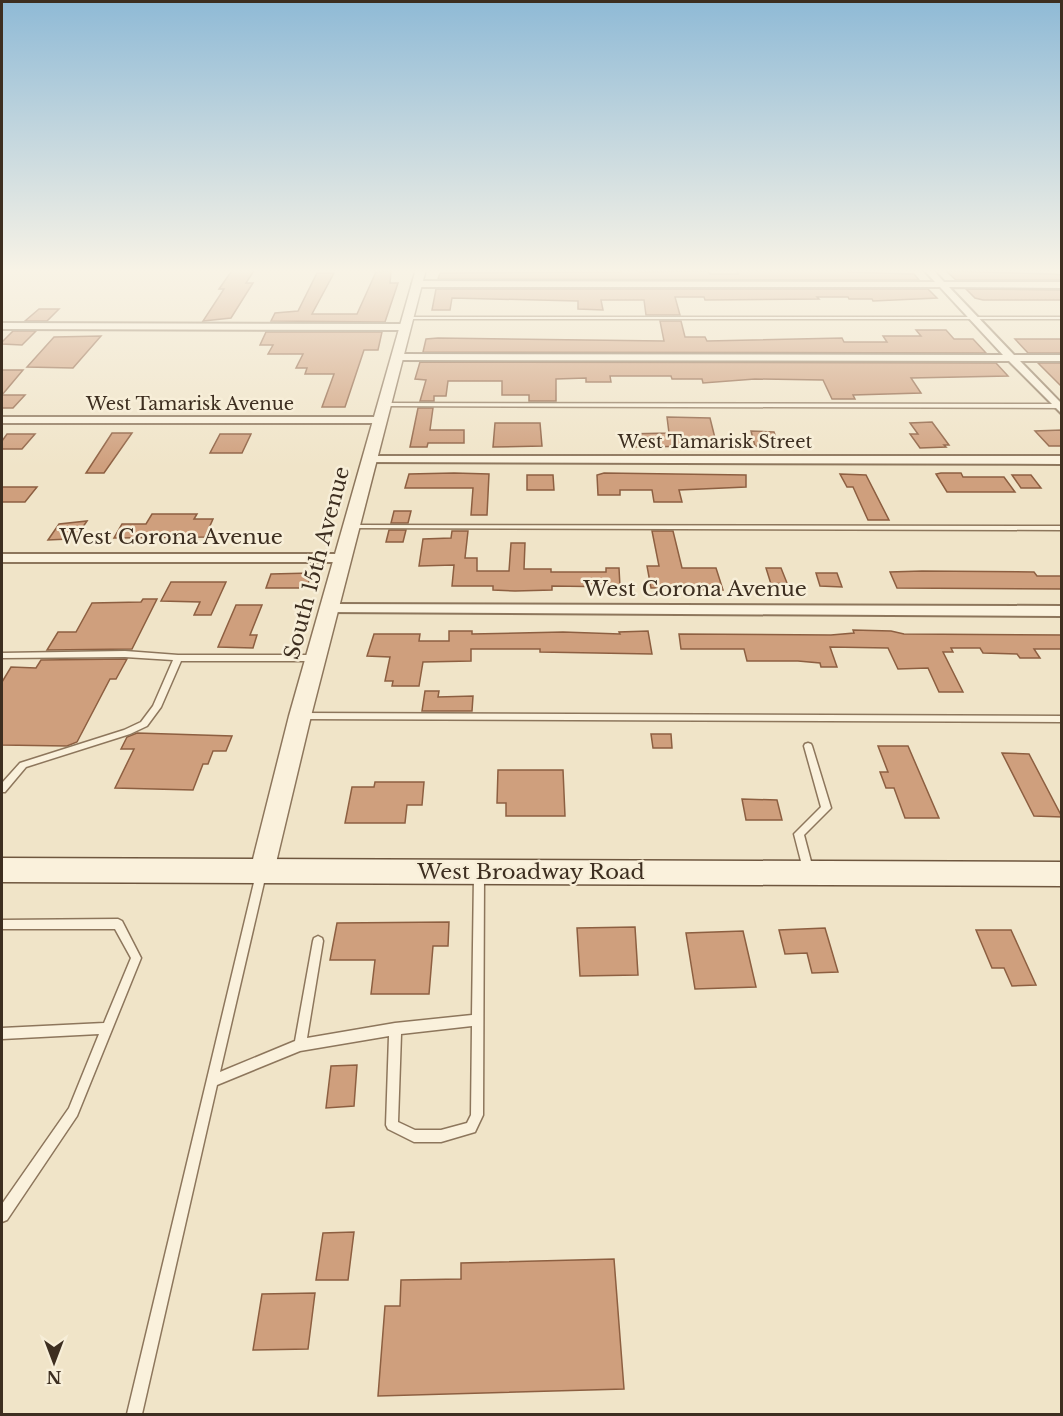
<svg xmlns="http://www.w3.org/2000/svg" width="1063" height="1416" font-family="'Libre Baskerville',serif">
	<rect width="100%" height="100%" fill="#f0e4c8"/>
	<g fill="#cf9f7d" stroke="#8d5f41" stroke-width="1.5">
		<path d="M233 269H255L246 283H253L231 318 203 321 224 289H219Z"/>
		<path d="M620 270H640V272L708 271 710 274H738L736 270H845L847 272 914 274 919 280 438 279 440 273 621 272Z"/>
		<path d="M391 271 390 283H398L385 322 271 321 275 313 298 311 317 273H334L312 314H357L376 272Z"/>
		<path d="M946 271 1054 274 1062 275V280H956Z"/>
		<path d="M436 289H928L937 298 873 301 872 299H849L848 297H817L819 299 705 300 704 297H675L680 315H646L644 300H601L603 310 578 309V301L452 298 450 310H432Z"/>
		<path d="M966 289 1062 290V300H983L975 298Z"/>
		<path d="M39 309H59L47 321H25Z"/>
		<path d="M660 321H681L685 337H705L707 341 842 338 844 342H887L883 336H921L916 330H946L954 339H973L986 353 423 352 426 339 438 338 664 341Z"/>
		<path d="M13 331H36L22 345 2 344V342Z"/>
		<path d="M266 332H382L378 350H364L345 407H322L334 374H305L307 368H296L303 354H268L273 345H260Z"/>
		<path d="M101 336 73 368 27 367 54 337Z"/>
		<path d="M1015 339H1062V353H1028Z"/>
		<path d="M420 362 996 363 1008 376 911 378 921 393 853 395 855 399H832L823 380 755 379 703 383 702 379H672L671 376H610L611 382H586V378L556 379V401H529V395H502V381H448L446 396H434V401H420L426 380 415 379Z"/>
		<path d="M1038 363H1062V387Z"/>
		<path d="M2 370H23L2 395Z"/>
		<path d="M2 395H25L13 408H2Z"/>
		<path d="M418 408H433L430 430H464V443H428L427 447H410Z"/>
		<path d="M667 417 710 418 717 446 630 447 627 434 669 433Z"/>
		<path d="M932 422 949 445H944L946 447 920 448 910 434H918L910 423Z"/>
		<path d="M495 423H540L542 446 493 447Z"/>
		<path d="M1062 430V446H1049L1035 431Z"/>
		<path d="M751 431 774 432 779 446H755Z"/>
		<path d="M112 433H132L104 473H86Z"/>
		<path d="M7 434H35L22 449H2V441Z"/>
		<path d="M220 434H251L242 453H210Z"/>
		<path d="M454 473 489 474 487 515H471L473 488H405L409 474Z"/>
		<path d="M604 473 746 475V487L679 490 682 502H654L652 490H620V495H598L597 475Z"/>
		<path d="M941 473H961L963 477H1004L1015 492H947L936 474Z"/>
		<path d="M840 474 866 475 889 520H868L853 487H847Z"/>
		<path d="M527 475H553L554 490H527Z"/>
		<path d="M1012 475H1031L1041 488H1021Z"/>
		<path d="M2 487H37L25 502H2Z"/>
		<path d="M394 511H411L408 523H391Z"/>
		<path d="M152 514H197L194 519H213L205 537 114 538 122 524H146Z"/>
		<path d="M87 521 78 534H72L69 539 48 540 59 524Z"/>
		<path d="M389 530H406L403 542H386Z"/>
		<path d="M452 531H468L465 558H477V571H509L511 543H525L524 569H551V572H606V568H619L620 587 552 586V590L515 591 493 590V586H452L454 565 419 566 423 539 451 538Z"/>
		<path d="M652 531H673L682 568H716L723 590H703V587L651 588 647 566H659Z"/>
		<path d="M766 568H781L787 583 771 584Z"/>
		<path d="M922 571 1034 572 1037 576H1062V589L897 588 890 572Z"/>
		<path d="M311 573 307 588H266L271 574Z"/>
		<path d="M816 573H837L842 587 820 586Z"/>
		<path d="M171 582H226L211 615H194L200 602 161 601Z"/>
		<path d="M143 599H157L132 649 47 650 58 632H76L92 603 141 602Z"/>
		<path d="M236 605H262L250 635H257L253 648 218 647Z"/>
		<path d="M853 630 891 631 904 634 1062 635V649H1034L1040 658H1020L1017 654 983 653 980 648H951L953 652H943L963 692H939L928 668 898 669 888 648 830 647 837 667H821L820 663 798 661H747L744 649H681L679 634 831 635 854 633Z"/>
		<path d="M449 631H472V634L563 632 620 634 619 632 648 631 652 654 540 652V649H471V661L423 662 419 686H392L393 681H385L390 657 367 656 374 634H420L419 641H449Z"/>
		<path d="M127 659 116 679H110L77 742 67 746 2 745V682L11 667 36 668 41 660Z"/>
		<path d="M425 691H439L438 697 473 696 472 711H422Z"/>
		<path d="M137 733 232 736 226 751H213L208 764H203L193 790 115 788 134 749H121L127 737Z"/>
		<path d="M651 734H671L672 748H653Z"/>
		<path d="M878 746H908L939 818H905L894 788H886L880 772H888Z"/>
		<path d="M1002 753 1029 754 1062 817 1034 816Z"/>
		<path d="M498 770H563L565 816H506V803H497Z"/>
		<path d="M375 782H424L422 805H407L405 823H345L352 787H374Z"/>
		<path d="M742 799 777 800 782 820H746Z"/>
		<path d="M449 922 448 946H433L429 994H371L375 960H330L337 923Z"/>
		<path d="M635 927 638 975 580 976 577 928Z"/>
		<path d="M825 928 838 972 812 973 807 953 785 954 779 930Z"/>
		<path d="M976 930H1011L1036 985 1012 986 1004 968H992Z"/>
		<path d="M743 931 756 987 695 989 686 933Z"/>
		<path d="M357 1065 354 1106 326 1108 331 1066Z"/>
		<path d="M354 1232 348 1280H316L323 1233Z"/>
		<path d="M614 1259 624 1389 378 1396 385 1306H400L401 1280 461 1279V1263Z"/>
		<path d="M315 1293 308 1349 253 1350 262 1294Z"/>
	</g>
	<g fill="none" stroke-linecap="round" stroke-linejoin="round">
		<defs>
			<g id="service">
				<path d="M407 317H1062V319H405V317Z"/>
				<path d="M382 403 1062 404V408L380 406V404Z"/>
				<path d="M351 525 1062 526V530L349 528V526Z"/>
				<path d="M125 651 178 655H315L319 658 315 661H181L161 707 147 726 130 734 26 767 5 792H2V783L20 763 124 730 141 722 153 706 173 660 125 657 2 658V653Z"/>
				<path d="M300 713 1062 716V722L300 719 296 716Z"/>
				<path d="M808 743 811 744 812 746 831 808 804 835 813 869 811 872 808 873 805 872 803 869 794 834 821 807 804 746 805 744Z"/>
				<path d="M261 870 264 871 266 874 220 1072 295 1041 313 941 314 938 318 936 322 938 323 941 307 1038 395 1023 472 1015 474 875 476 872 479 871 482 872 484 875 483 1115 475 1132 441 1142H414L388 1129 386 1125 389 1036 300 1051 217 1085 142 1414H127L256 874 258 871ZM472 1026 471 1115 467 1123 441 1130H415L398 1122 401 1034Z"/>
				<path d="M118 919 122 921 141 958 77 1116 7 1220 2 1222V1204L69 1108 99 1034 2 1039V1028L104 1023 131 958 115 929H2V920Z"/>
			</g>
			<g id="minor">
				<path d="M923 269H932L944 282H1062V288L949 287 1014 355H1062V361H1020L1062 404V414L1009 361 397 360 392 357 397 354 1003 355 940 287H416L412 284 416 281 935 282Z"/>
				<path d="M2 323 403 324 408 327 403 330 2 329Z"/>
				<path d="M2 417H378L383 420 378 423H2Z"/>
				<path d="M369 456H1062V464L365 462 363 460Z"/>
				<path d="M2 554H341L348 558 341 562H2Z"/>
				<path d="M329 604 1062 606V616L324 612 322 609 324 606Z"/>
			</g>
			<path id="tertiary" d="M416 269H426L311 716 274 871 271 879 262 882 253 879 250 871 289 716Z"/>
			<path id="secondary" d="M2 858 1062 862V886L2 882Z"/>
		</defs>
		<use href="#service" stroke="#8d765c" stroke-width="3"/>
		<use href="#minor" stroke="#8d765c" stroke-width="4"/>
		<use href="#tertiary" stroke="#8d765c" stroke-width="3"/>
		<use href="#secondary" stroke="#6f573f" stroke-width="3"/>
		<use href="#service" fill="#faf1dc" fill-rule="evenodd"/>
		<use href="#minor" fill="#faf1dc" fill-rule="evenodd"/>
		<use href="#tertiary" fill="#faf1dc" fill-rule="evenodd"/>
		<use href="#secondary" fill="#faf1dc" fill-rule="evenodd"/>
	</g>
	<linearGradient id="sky" x2="0" y2="1"><stop stop-color="#8fbad6"/><stop offset="0.58" stop-color="#f8f3e6"/><stop offset="1" stop-color="#f8f3e6" stop-opacity="0"/></linearGradient>
	<rect width="1063" height="467" fill="url(#sky)"/>
	<g text-anchor="middle" dominant-baseline="central" stroke-width="5" stroke-linejoin="round" paint-order="stroke">
		<g font-size="18" fill="#3d2e20" stroke="#f7eed8">
			<text x="190" y="404">West Tamarisk Avenue</text>
			<text x="715" y="442">West Tamarisk Street</text>
		</g>
		<g font-size="21" fill="#3d2e20" stroke="#f7eed8">
			<text x="171" y="537">West Corona Avenue</text>
			<text transform="translate(317 563) rotate(-75)">South 15th Avenue</text>
			<text x="695" y="589">West Corona Avenue</text>
			<text x="531" y="872">West Broadway Road</text>
		</g>
	</g>
	<rect width="1063" height="1416" fill="none" stroke="#3d2e20" stroke-width="6"/>
	<g transform="translate(54 1362) rotate(180)" stroke="#f7eed8" stroke-width="4.5" paint-order="stroke">
	<path d="M0-4.5L10 22L0 15L-10 22Z" fill="#3d2e20"/>
	<text y="-9" font-size="16" font-weight="bold" text-anchor="middle" fill="#3d2e20">N</text>
	</g>
</svg>
